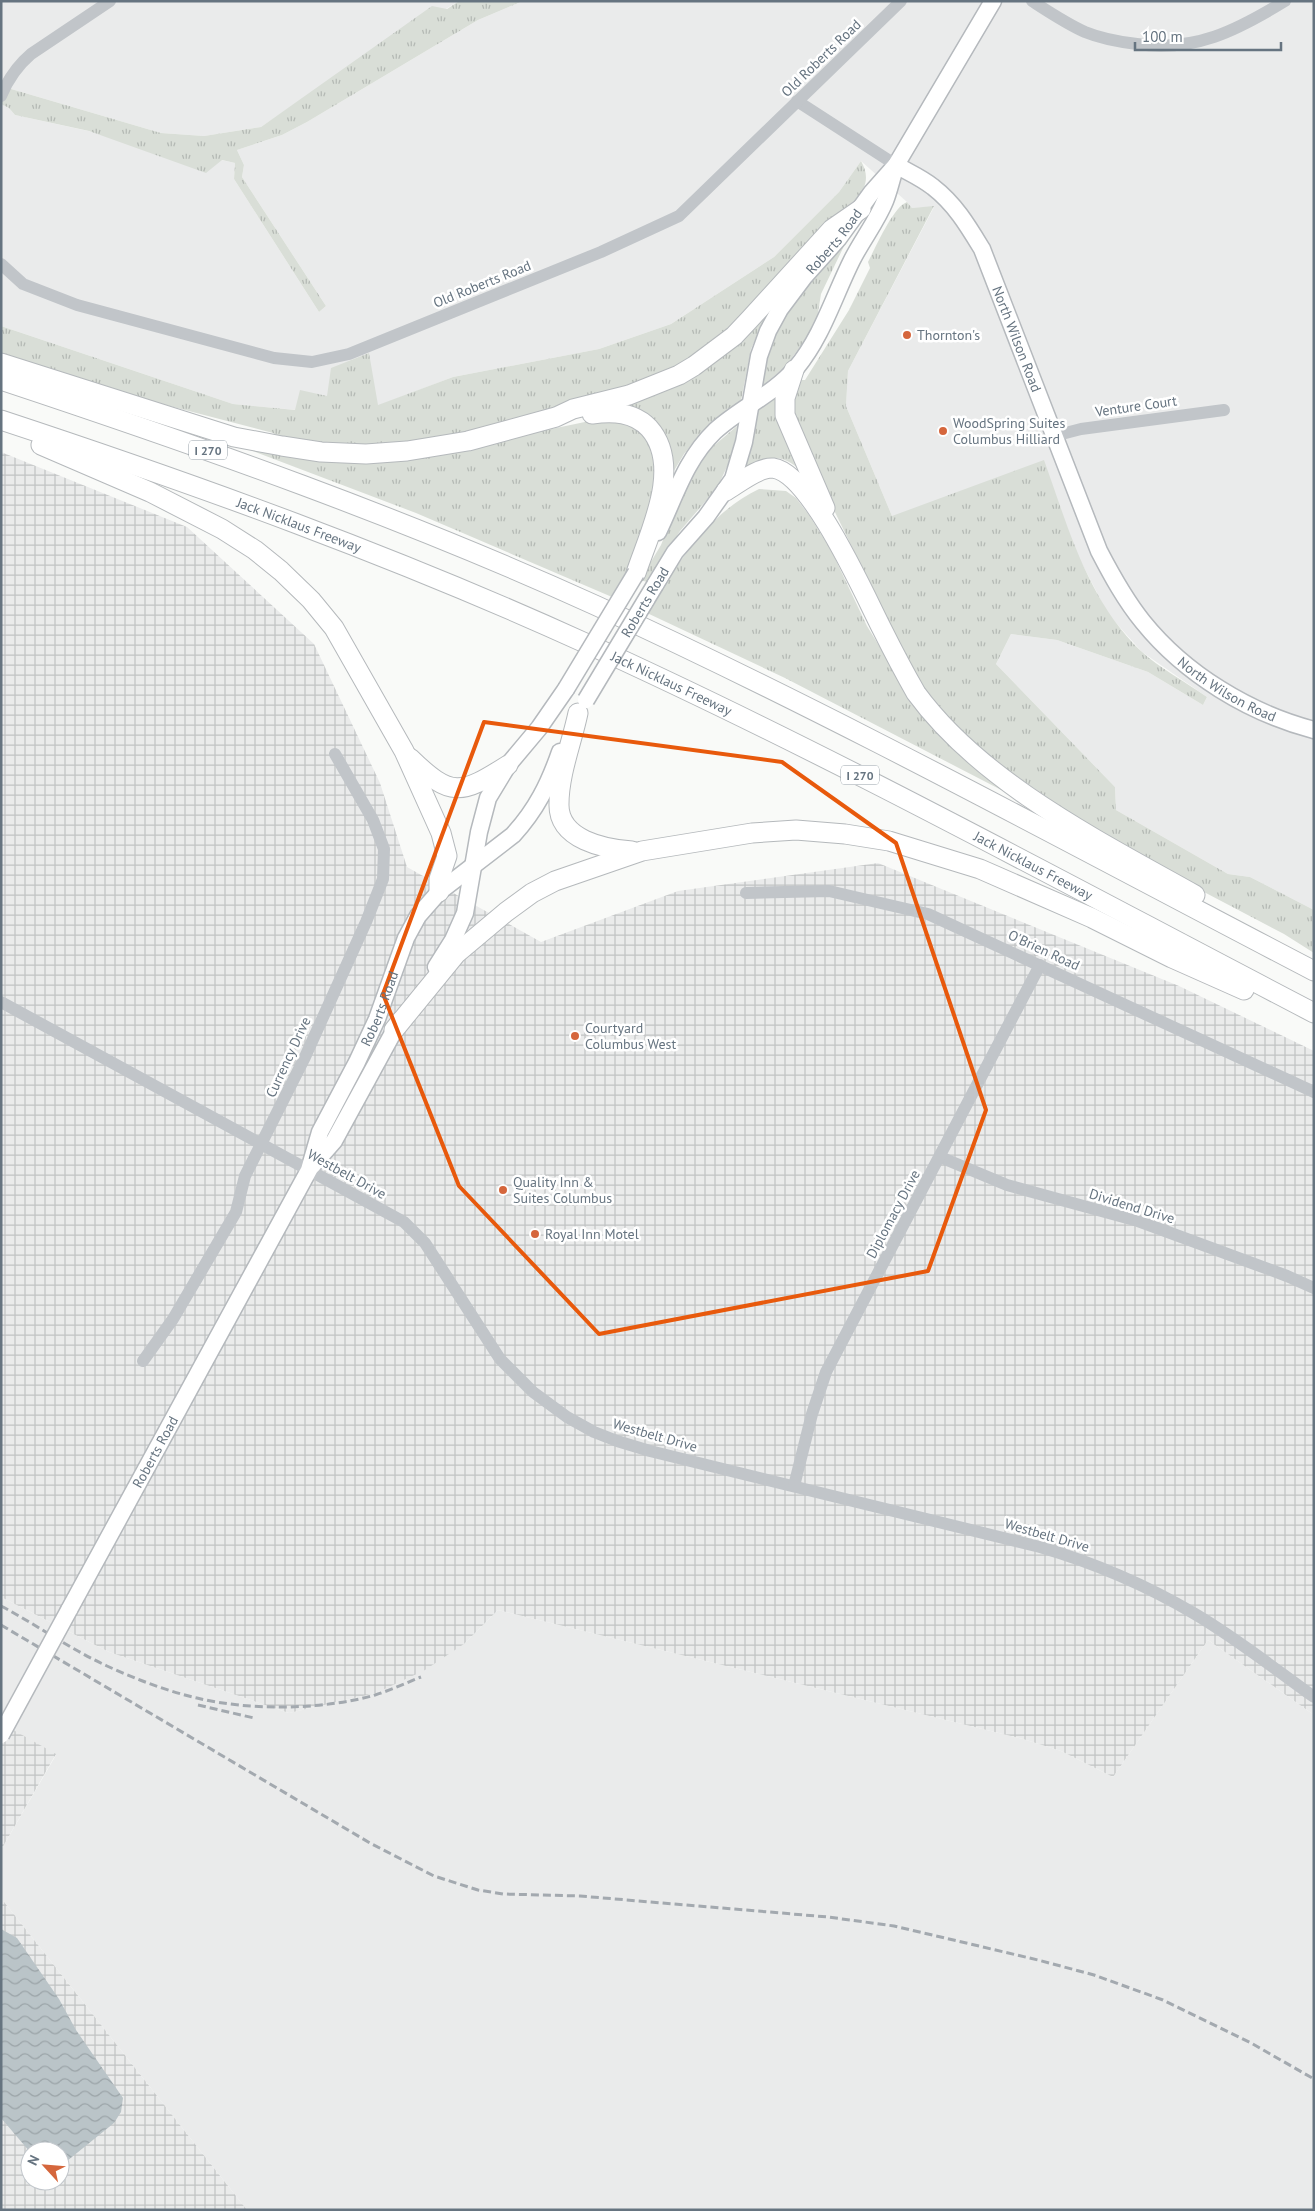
<svg xmlns="http://www.w3.org/2000/svg" width="1315" height="2211" font-family="'PT Sans',sans-serif">
	<defs>
		<pattern id="industrial-grid" width="8" height="8" patternUnits="userSpaceOnUse" patternTransform="scale(1.25)"><rect width="8" height="8" fill="#eaebeb"/><path d="M0 4h8M4 0v8" fill="none" stroke="#c1c3c4"/></pattern>
		<pattern id="grass-tufts" width="24" height="20" patternUnits="userSpaceOnUse" patternTransform="scale(1.25)"><rect width="24" height="20" fill="#d9ded7"/><path d="M3 7l-1-3M5 7V3M7 7l1-3M15 17l-1-3M17 17v-4M19 17l1-3" fill="none" stroke="#b4b9b4"/></pattern>
		<pattern id="water-waves" width="16" height="10" patternUnits="userSpaceOnUse" patternTransform="scale(1.25)"><rect width="16" height="10" fill="#bac4c8"/><path d="M0 5q4-4 8 0t8 0" fill="none" stroke="#9ba4a8"/></pattern>
	</defs>
	<rect width="100%" height="100%" fill="#f9faf8"/>
	<g fill="#eaebeb">
		<path d="M1 1H459L328 81 261 127 204 136 161 133 1 86Z"/>
		<path d="M523 1H1314V910L1250 877 1228 874 1116 810 1115 787 996 664 1011 634 1057 640 1148 672 1203 705 1207 697 1142 652 1108 614 1077 554 892 516 846 406 848 371 934 207 912 208 907 202 861 161 839 192 774 257 671 324 599 349 453 377 377 406 327 396 296 410 233 404 1 326V104L9 108 15 115 235 163 234 179 319 312 326 306 242 177 244 165 237 150 282 135 307 122 478 20Z"/>
		<path d="M1 1597 109 1652 289 1713 376 1693 464 1644 498 1610 1023 1739 1061 1751 1113 1777 1208 1640 1314 1715V2210H247L1 1898V1850L56 1755 1 1723Z"/>
	</g>
	<g fill="url(#industrial-grid)" fill-rule="evenodd">
		<path d="M1 452 187 527 314 644 380 783 407 867 541 942 678 891 878 863 1179 986 1314 1051V1715L1208 1640 1113 1777 1061 1751 1023 1739 498 1610 464 1644 425 1670 376 1693 289 1713 109 1652 1 1597Z"/>
		<path d="M1 1723 56 1754 1 1850Z"/>
		<path d="M1 1898 247 2210H1ZM30 2151H60V2181H30Z"/>
	</g>
	<g fill="url(#grass-tufts)">
		<path d="M459 1H523L478 20 307 122 282 135 237 150 244 165 242 177 326 306 319 312 234 179 235 163 222 160 206 173 89 131 15 115 9 108 1 104V86L161 133 204 136 261 127 432 6 447 9Z"/>
		<path d="M861 161C876 187 854 202 835 216L733 327 678 367 615 392 475 430 410 443 332 445 285 440 273 433 135 397 1 356V326L233 404 295 410 300 390 327 396 331 368 369 353 378 405 453 377 599 349 671 324 774 257 839 192Z"/>
		<path d="M907 202 912 208 934 206 848 371 846 406 892 516 1044 460C1068 527 1088 601 1141 651 1159 668 1186 682 1207 697L1203 705 1148 672 1057 640 1011 634 996 664 1115 787 1116 810 1228 874 1250 877 1314 910V953L1284 934 1166 872 1084 823 976 748 928 697 902 650 796 432 792 400 800 380H805L849 310 870 268 868 262C876 247 893 207 907 202Z"/>
		<path d="M842 246H844L821 294 817 319 809 335 785 367 762 386C762 379 764 371 766 363 777 315 810 282 842 246Z"/>
		<path d="M768 311 751 349 741 401 696 439 684 454 672 474 670 459 615 406Z"/>
		<path d="M778 395 801 471C782 453 769 456 747 466L746 465 753 443 758 410Z"/>
		<path d="M604 418 637 427 655 451 657 478 635 558 612 597 416 513 250 450 251 446 305 457 493 441Z"/>
		<path d="M737 426 733 454 717 488 680 531 647 582 640 580 661 545 678 503 698 463 710 449Z"/>
		<path d="M759 489 786 491 796 498 809 515 831 550 867 626 903 685 1011 795 785 678 647 613C675 567 708 513 759 489Z"/>
	</g>
	<path fill="url(#water-waves)" d="M1 1929 17 1938 59 1999 76 2030 123 2098 121 2112 114 2123 67 2161 60 2162V2151L30 2152 1 2118Z"/>
	<g fill="none" stroke-linecap="round" stroke-linejoin="round">
		<defs>
			<g id="major">
				<path id="s1" d="M896 165C908 172 922 178 933 187 955 204 968 226 982 249L1099 551C1112 576 1125 600 1143 622 1185 674 1249 713 1314 730"/>
				<path d="M658 532C675 497 685 460 715 431 740 408 774 394 796 368 822 337 834 296 852 260 862 240 877 221 885 201 889 191 891 181 894 172"/>
				<path id="s2" d="M655 585 675 552 706 517 733 479 744 442 759 356 768 331 780 309 804 277 838 239 872 192 896 165 993 1"/>
				<path d="M436 967 453 940 465 913 479 832 488 798 508 765 539 728 566 689"/>
				<path d="M312 1166 334 1141 400 1020"/>
				<path id="s3" d="M69 1610 309 1170 320 1132 357 1062 377 1019 406 938 418 916 439 892 513 835C536 810 549 784 560 752"/>
			</g>
			<g id="highway">
				<path d="M1 363 234 437 282 446 321 452 366 454 407 451 468 441 556 417 573 409 629 395 679 375 694 366 734 336 750 319 832 229 861 209"/>
				<path d="M794 370 785 398V415L825 508"/>
				<path d="M1 380C203 447 404 518 597 606 841 718 1076 847 1314 971"/>
				<path d="M592 414C613 411 634 412 649 428 683 466 650 531 636 573"/>
				<path id="s4" d="M1 420C198 485 394 556 583 642 832 755 1072 887 1314 1013"/>
				<path d="M41 445 150 492 222 529 255 550 281 571 311 600 334 628 404 751 441 833 447 856 439 879V892"/>
				<path d="M726 491C738 484 758 467 773 468 811 473 865 596 882 629 893 651 904 672 916 693 982 783 1099 841 1195 895"/>
				<path d="M578 713C572 742 559 774 559 804 558 840 605 849 632 851"/>
				<path d="M410 758C451 798 461 795 508 765"/>
				<path d="M394 1030 456 954 506 912 532 893 555 881 642 851 752 833 796 830 845 834 889 841 980 869 1092 918 1172 958 1244 990"/>
			</g>
		</defs>
		<use href="#major" stroke="#b5b9bd" stroke-width="19"/>
		<use href="#highway" stroke="#b5b9bc" stroke-width="21"/>
		<g stroke="#c1c5c9" stroke-width="12">
			<path d="M1032 1C1049 12 1067 24 1085 32 1102 39 1120 42 1137 44 1195 52 1236 31 1285 1"/>
			<path d="M1 96C8 79 17 66 31 54L110 1"/>
			<path d="M797 101 896 165"/>
			<path d="M1 264 23 284 77 305 274 358 312 362 349 354 601 252 679 216 901 1"/>
			<path d="M1054 436 1081 429 1224 410"/>
			<path d="M746 893 829 891 928 914 1314 1092"/>
			<path d="M1 1002 404 1222 425 1243 500 1359 533 1392 567 1417 594 1432 617 1441 650 1451 1040 1547C1095 1563 1146 1585 1195 1614 1236 1638 1275 1669 1314 1697"/>
			<path d="M940 1157 1007 1185 1138 1221 1287 1276 1314 1288"/>
			<path d="M143 1361 173 1319 236 1212 245 1176 305 1057 366 922 383 879 384 849 373 820 335 754"/>
			<path d="M794 1486 812 1414 826 1372 1040 965"/>
		</g>
		<use href="#major" stroke="#fff" stroke-width="16"/>
		<use href="#highway" stroke="#fff" stroke-width="19"/>
		<g stroke="#a3a9af" stroke-width="3" stroke-dasharray="8 4" stroke-linecap="butt">
			<path d="M1 1606C37 1625 70 1649 107 1666 136 1679 166 1691 197 1698 250 1711 323 1710 375 1695 391 1690 406 1683 421 1677"/>
			<path d="M1 1625 370 1843 434 1876 478 1890 503 1894 580 1896 828 1917 894 1926 1038 1960 1094 1975 1163 2000 1251 2043 1314 2079"/>
			<path d="M198 1705 254 1718"/>
		</g>
		<defs>
			<g id="major-bridge">
				<path d="M566 689 636 573"/>
				<path d="M586 700 655 585"/>
				<path d="M1 1735 69 1610"/>
			</g>
		</defs>
		<use href="#major-bridge" stroke="#b5b9bd" stroke-width="19" stroke-linecap="butt"/>
		<use href="#major-bridge" stroke="#fff" stroke-width="16"/>
	</g>
	<path fill="none" stroke="#e8590c" stroke-width="4" stroke-linejoin="round" d="M484 722 782 762 896 843 986 1110 928 1271 599 1334 459 1186 383 994Z"/>
	<g fill="#d5663c" stroke="#fff" stroke-width="2">
		<circle cx="907" cy="335" r="5"/>
		<circle cx="943" cy="431" r="5"/>
		<circle cx="575" cy="1036" r="5"/>
		<circle cx="503" cy="1190" r="5"/>
		<circle cx="535" cy="1234" r="5"/>
	</g>
	<g text-anchor="middle" dominant-baseline="central" stroke-width="5" stroke-linejoin="round" paint-order="stroke">
		<g fill="#fff" stroke="#949ea6" stroke-width="1">
			<rect x="189" y="440.5" width="38" height="19" rx="4"/>
			<rect x="841" y="765.5" width="38" height="19" rx="4"/>
		</g>
		<g font-size="12" font-weight="bold" fill="#667480">
			<text x="208" y="450">I 270</text>
			<text x="860" y="775">I 270</text>
		</g>
		<g font-size="14" fill="#667480" stroke="#fff">
			<text transform="translate(821 58) rotate(-44)">Old Roberts Road</text>
			<text stroke="none"><textPath href="#s2" startOffset="396">Roberts Road</textPath></text>
			<text transform="translate(482 284) rotate(-22)">Old Roberts Road</text>
			<text stroke="none"><textPath href="#s1" startOffset="219">North Wilson Road</textPath></text>
			<text transform="translate(1136 406) rotate(-8)">Venture Court</text>
			<text stroke="none"><textPath href="#s4" startOffset="316">Jack Nicklaus Freeway</textPath></text>
			<text transform="translate(645 602) rotate(-59)">Roberts Road</text>
			<text stroke="none"><textPath href="#s4" startOffset="721">Jack Nicklaus Freeway</textPath></text>
			<text stroke="none"><textPath href="#s1" startOffset="639">North Wilson Road</textPath></text>
			<text stroke="none"><textPath href="#s4" startOffset="1126">Jack Nicklaus Freeway</textPath></text>
			<text transform="translate(1044 950) rotate(25)">O'Brien Road</text>
			<text stroke="none"><textPath href="#s3" startOffset="678">Roberts Road</textPath></text>
			<text transform="translate(288 1057) rotate(-65)">Currency Drive</text>
			<text transform="translate(347 1174) rotate(29)">Westbelt Drive</text>
			<text transform="translate(1132 1206) rotate(17)">Dividend Drive</text>
			<text transform="translate(893 1214) rotate(-62)">Diplomacy Drive</text>
			<text transform="translate(655 1435) rotate(16)">Westbelt Drive</text>
			<text stroke="none"><textPath href="#s3" startOffset="180">Roberts Road</textPath></text>
			<text transform="translate(1047 1535) rotate(16)">Westbelt Drive</text>
		</g>
		<g font-size="14" fill="#667480" stroke="#fff" text-anchor="start">
			<text x="917" y="335">Thornton's</text>
			<text x="953" y="423">WoodSpring Suites<tspan x="953" dy="16">Columbus Hilliard</tspan></text>
			<text x="585" y="1028">Courtyard<tspan x="585" dy="16">Columbus West</tspan></text>
			<text x="513" y="1182">Quality Inn &amp;<tspan x="513" dy="16">Suites Columbus</tspan></text>
			<text x="545" y="1234">Royal Inn Motel</text>
		</g>
	</g>
	<rect width="1315" height="2211" fill="none" stroke="#667480" stroke-width="5"/>
	<g transform="translate(45 2166) rotate(296)"><circle r="24" fill="#ffffff" stroke="#c2c7cc"/>
	<path d="M0-4L9 19L0 12L-9 19Z" fill="#d5663c"/>
	<text y="-8" font-size="14" font-weight="bold" text-anchor="middle" fill="#667480">N</text>
	</g>
	<path d="M1135 42v8h146v-8" fill="none" stroke="#667480" stroke-width="2.5"/>
	<text x="1142" y="42" font-size="15" fill="#667480" stroke="#ffffff" stroke-width="4" paint-order="stroke">100 m</text>
</svg>
